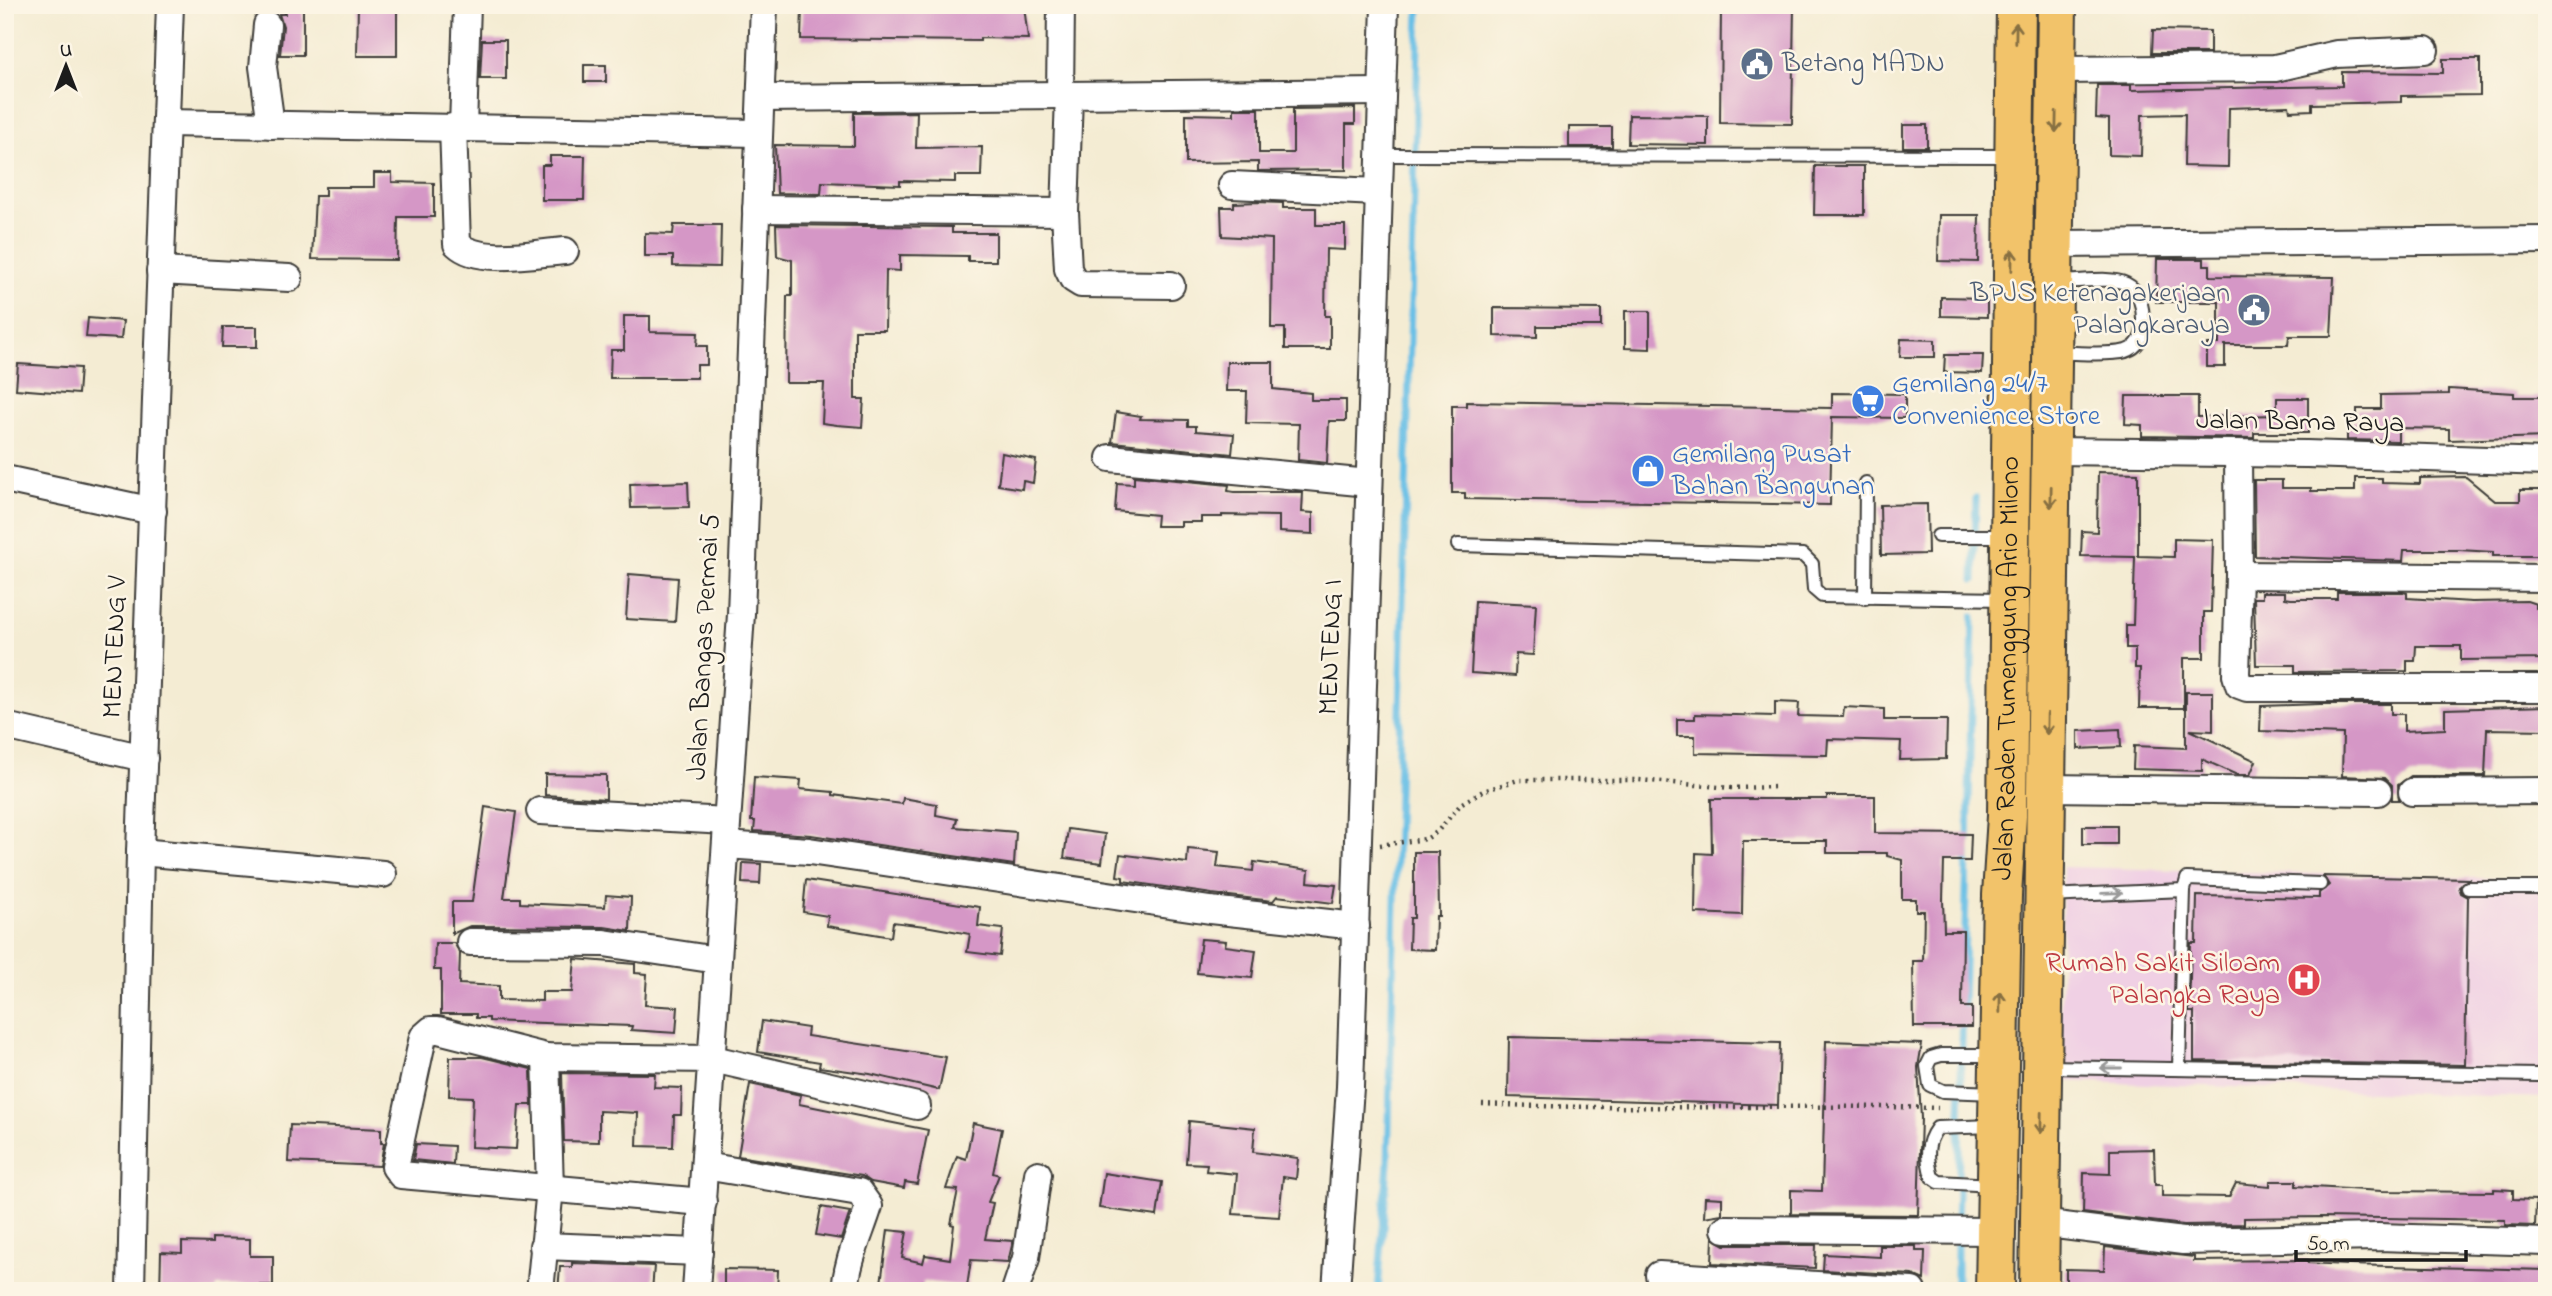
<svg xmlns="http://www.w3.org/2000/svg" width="2552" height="1296" font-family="'Indie Flower',sans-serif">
	<rect width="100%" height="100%" fill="#fcf5e5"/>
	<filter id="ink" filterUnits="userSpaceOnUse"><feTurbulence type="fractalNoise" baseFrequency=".0143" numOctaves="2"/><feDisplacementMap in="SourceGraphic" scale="14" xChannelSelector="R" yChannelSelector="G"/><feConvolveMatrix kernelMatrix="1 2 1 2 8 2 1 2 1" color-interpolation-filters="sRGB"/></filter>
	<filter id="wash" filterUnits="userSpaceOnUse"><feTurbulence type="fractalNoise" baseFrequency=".00686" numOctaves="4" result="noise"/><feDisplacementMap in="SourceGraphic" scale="28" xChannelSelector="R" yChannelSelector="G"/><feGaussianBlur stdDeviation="1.57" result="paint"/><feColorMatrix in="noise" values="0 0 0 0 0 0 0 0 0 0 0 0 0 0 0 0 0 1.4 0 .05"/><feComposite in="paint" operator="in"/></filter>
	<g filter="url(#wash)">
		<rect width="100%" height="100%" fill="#f4ecd3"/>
		<path fill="#f0d0e4" d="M2063 867 2547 880V1098L2060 1081Z"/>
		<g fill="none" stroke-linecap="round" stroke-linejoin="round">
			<g stroke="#69c0e6" stroke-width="7">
				<path d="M1974 580 1976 498"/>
				<path d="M1968 841 1973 617"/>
				<path d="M1957 1226 1967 853"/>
				<path d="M1957 1237V1291"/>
				<path d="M1378 1291 1388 1163 1419 5"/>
			</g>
		</g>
		<g id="blocks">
			<g fill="#d597c6">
				<path d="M285 5H303V55H280L283 26 279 14H285Z"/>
				<path d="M358 5H397V56H357Z"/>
				<path d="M850 5 1024 6 1028 39 980 38V41L801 39 802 8H850Z"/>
				<path d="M1721 5H1794L1792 124 1720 123Z"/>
				<path d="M2153 30 2210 31V53H2152Z"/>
				<path d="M482 40H506V79H480Z"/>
				<path d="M2443 59H2480V95L2401 96V102L2312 104V110L2290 111 2289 106 2229 108 2228 167 2184 166 2185 114 2142 115 2141 156 2109 155V119L2096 118 2097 85H2131V90L2342 86V72L2443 73Z"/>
				<rect x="584" y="65" width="22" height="17"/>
				<path d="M1355 108V124H1346V170L1258 171V162L1186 163V114L1234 115V109H1259V153H1293V109Z"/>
				<path d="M917 112 916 148 982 147 981 176H955V182L900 181V185L822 182 821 194 777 193 775 145 854 146V113Z"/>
				<path d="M1629 115 1708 116V145L1628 144Z"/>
				<rect x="1903" y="125" width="24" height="22"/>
				<rect x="1569" y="127" width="43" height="20"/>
				<path d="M550 156H585L584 200H542V165H550Z"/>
				<path d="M1815 166H1864V215H1814Z"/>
				<path d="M374 173H392V182L434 183V217H398L397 260 312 259 315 196H325V187H374Z"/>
				<path d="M1258 202 1283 203V208H1316V225H1345V250L1326 249 1325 316H1330V349H1285V328H1271L1272 239 1222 236 1221 207H1234V203Z"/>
				<path d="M1939 215H1979L1978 262 1938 261Z"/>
				<path d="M674 225H721L720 267 673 266V256H645V233L673 234Z"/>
				<path d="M776 225 952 227V233H996V261H968V256L900 255V271L886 270 885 330H855V399H864L862 427 837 425 822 423 824 383H786L787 296H792V260L777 256Z"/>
				<path d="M2157 259H2204V265H2210V276L2334 277 2331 336H2289L2288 345H2225V367H2207V344H2219V302H2156Z"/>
				<path d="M1941 297 1987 298V317L1941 316Z"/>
				<path d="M1494 308 1601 309V326H1537V337L1494 336Z"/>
				<path d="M1625 311H1650V349L1625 348Z"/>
				<path d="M624 316H650V332L698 333 697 346H707V365H697V378H610L611 350H624Z"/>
				<path d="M88 318 123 321 121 339 86 337Z"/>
				<path d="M223 327H257V347H222Z"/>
				<path d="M1901 339 1935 340V357H1900Z"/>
				<path d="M1945 355H1983L1982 373 1944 372Z"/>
				<path d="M1227 362H1273V389L1311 393V400H1346V421H1329L1327 463 1298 460 1299 424 1246 423 1247 391H1226Z"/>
				<path d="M18 364 80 368 78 394 16 389Z"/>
				<path d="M2449 389 2514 393V397H2547V437L2449 440V429L2398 428V441L2347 440V421H2357V409H2381V395L2449 394Z"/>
				<path d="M1832 393 1905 394V418L1832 417 1830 505 1465 499V493H1452V406H1466V402L1832 408Z"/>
				<path d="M2126 396H2198V417L2277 415V398H2308V433H2254V438L2142 436V425L2125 424Z"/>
				<path d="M1116 412 1141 416 1140 419 1188 420V426H1196V431L1234 434 1232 454 1112 442Z"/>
				<path d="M1002 453 1036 460 1033 483 1023 481 1022 489 998 485Z"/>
				<path d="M2098 472 2138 473V556L2174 557V539L2213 540 2211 612H2204V658H2184V708H2139L2140 668H2135V648H2126V625H2133L2135 557 2081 556 2082 531 2097 532Z"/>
				<path d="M1134 476 1229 485 1228 491 1234 492H1303L1302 512 1313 513V534L1279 532V516L1222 515V517H1201V522H1181V526H1156L1157 515 1115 511 1117 483 1134 484Z"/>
				<path d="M2466 477 2495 501H2520V490H2547V556H2493V552L2459 550H2404L2403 561 2255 556 2254 480H2282V488H2311V491H2355V478H2382V483L2420 484V478Z"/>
				<path d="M688 482 689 507 631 508 630 484Z"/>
				<path d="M1927 504 1928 554 1881 555 1880 505Z"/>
				<path d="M629 574 678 578 675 622 626 619Z"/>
				<path d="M2262 592H2285V598L2291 599H2337V592H2403L2407 593V598L2472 602 2527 601 2536 604V608H2547V659L2461 660V646H2416L2415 661H2407V671L2295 672V665H2256L2254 598H2262Z"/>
				<path d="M1475 601 1536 604 1533 655 1516 654 1515 676 1471 673Z"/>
				<path d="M2186 692H2213V731L2190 730 2256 761 2250 775H2237L2202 759V771L2133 769 2134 746 2186 748Z"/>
				<path d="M1775 702 1799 703 1798 716 1843 717 1844 707 1884 709V720H1947L1946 759 1900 760 1901 741 1828 739 1827 755 1695 753V736H1677V719H1695V714L1775 716Z"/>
				<path d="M2320 704H2391V714H2404V731L2445 729V709L2547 706V730L2487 729 2485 776H2411L2398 785 2399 800H2392V785L2385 778 2342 776 2343 734 2260 731 2261 706Z"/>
				<path d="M2120 729 2121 747 2078 749V731Z"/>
				<path d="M545 774 606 775V799L545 795Z"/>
				<path d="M754 777 801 780 800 789 833 792V795L902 804 903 798 937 804 936 815 957 819 955 827 1016 832 1014 865 811 835 754 831 755 821H751Z"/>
				<path d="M1827 796H1875V833L1971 834 1970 861H1944L1943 900 1944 931H1963L1962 1007H1972V1027H1914L1913 961H1923L1924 911H1916V899H1902V860L1887 856V853H1827V841H1743L1742 915 1695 913 1696 853 1712 854 1711 799H1827Z"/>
				<path d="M485 807 516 812 504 898H520V903L605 907 606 895 631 897 630 931 604 927 470 926 452 934V902H472Z"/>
				<rect x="2083" y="826" width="34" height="18"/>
				<path d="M1068 829 1105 834 1102 863 1064 858Z"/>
				<path d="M1188 849 1219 852 1217 867 1253 871 1254 862 1309 870 1308 882 1336 885 1333 903 1277 896 1273 901 1212 894 1123 881V877L1117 876 1120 854 1187 863Z"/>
				<path d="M1414 852H1438L1439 916H1436L1435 950 1409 949 1410 918H1414Z"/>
				<path d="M743 863 761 864 760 884 742 883Z"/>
				<path d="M2323 876 2469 879 2459 887 2461 893 2468 897 2465 1065 2194 1061V1012H2189L2191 943H2196L2197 896 2319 898V893L2329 885Z"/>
				<path d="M806 880 980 907 978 926 1003 929 1000 956 967 952 970 934 925 926 893 922 891 937 827 926 828 916 803 912Z"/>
				<path d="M1201 939 1226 941 1225 946 1256 950 1252 978 1197 973Z"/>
				<path d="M435 943H454L460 953 459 984 499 986V1000L542 1001V992H572L575 959 635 964V973L647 974 645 1005 678 1007 676 1033 631 1030 632 1026 489 1021V1018H476V1014H441V970H434Z"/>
				<path d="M762 1021 808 1028 807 1036 946 1057 939 1090 870 1074 819 1067 820 1062 758 1052Z"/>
				<path d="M1509 1037 1780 1043 1778 1105 1508 1097Z"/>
				<path d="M1826 1041 1922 1044 1918 1067 1921 1118 1918 1215 1791 1214V1190L1822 1191Z"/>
				<path d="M450 1057H482L531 1069 532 1105H519L516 1149 471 1147 473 1097 449 1096Z"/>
				<path d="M562 1073 655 1074 654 1087 682 1088 681 1115H674L673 1147 637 1146 638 1113 599 1111V1142L564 1141Z"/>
				<path d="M750 1084 801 1095 799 1104 928 1130 917 1184 905 1182 904 1188 871 1182 862 1176 738 1156Z"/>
				<path d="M1189 1121 1255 1128 1253 1152 1298 1158 1296 1179 1283 1177 1279 1217 1233 1214 1237 1174 1206 1171 1207 1164 1186 1163Z"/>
				<path d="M973 1123 1002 1129 993 1173 999 1175 988 1202 993 1203 985 1239 1013 1241 1008 1262 971 1260 967 1287 923 1281 922 1291H880L888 1230 907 1232 902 1258 923 1263 925 1255 950 1259 954 1225 951 1224 958 1190 946 1189 957 1156 966 1159Z"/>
				<path d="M290 1125 381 1129V1143H384L380 1166 288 1162Z"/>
				<path d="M416 1144 454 1146 453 1164 413 1160Z"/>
				<path d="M2154 1149 2155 1185H2162V1196L2229 1197 2236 1183 2270 1186V1181H2296V1186L2382 1191 2494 1192V1189L2513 1190V1199L2536 1200 2535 1226 2505 1225V1220L2322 1217 2244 1218V1224L2184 1225 2083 1213 2084 1173 2110 1174V1150Z"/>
				<path d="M1104 1173 1162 1182 1157 1216 1099 1208Z"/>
				<path d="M1705 1197 1722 1198V1214L1704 1217Z"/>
				<path d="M821 1207 850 1212 841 1239 816 1235Z"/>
				<path d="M212 1238 250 1239V1256H273V1285L217 1286 216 1291H160L161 1252 182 1253V1242L212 1243Z"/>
				<path d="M1713 1238 1725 1245H1816L1815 1268 1712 1263Z"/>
				<path d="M1880 1246H1916V1251H1925L1924 1280 1913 1275 1823 1270 1824 1254 1880 1257Z"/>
				<path d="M2105 1247 2194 1257V1261L2308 1260V1263L2348 1265 2547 1270V1291L2416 1287 2415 1291H2140L2066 1287V1269L2104 1270Z"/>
				<path d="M572 1263 654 1266 652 1291H558L560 1267H572Z"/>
				<path d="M724 1269 778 1270 777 1291H724Z"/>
			</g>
		</g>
	</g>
	<g filter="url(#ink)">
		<use href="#blocks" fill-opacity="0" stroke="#3c3b37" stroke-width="2"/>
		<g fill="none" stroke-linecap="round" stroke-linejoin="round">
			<defs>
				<g id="service">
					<path d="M1379 155 2012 156"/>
					<path d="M2056 353C2075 352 2109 356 2126 351 2138 347 2143 337 2143 326 2145 265 2102 282 2057 282"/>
					<path d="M1938 536H2005"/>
					<path d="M1458 545 1803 555 1812 564 1814 589 1822 596 2004 599"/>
					<path d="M1865 598 1866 483"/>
					<path d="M2468 888H2547"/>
					<path d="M2048 896 2184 890"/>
					<path d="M2046 1067 2538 1075 2547 1070"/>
					<path d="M2179 1068 2184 890 2187 879 2320 884"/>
					<path d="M1995 1093 1943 1091 1930 1085 1927 1066 1931 1058 1941 1055H1995"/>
					<path d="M1993 1126 1937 1128C1925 1144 1927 1159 1932 1177L1939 1182 1993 1185"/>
				</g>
				<g id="minor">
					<path d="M267 25 263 67 271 125"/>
					<path d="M2057 70 2275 68 2337 54 2425 50"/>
					<path d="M1060 96 1061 5"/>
					<path d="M1069 96 1065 212 1068 269 1073 279 1081 284 1171 285"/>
					<path d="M761 98 1381 92"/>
					<path d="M166 123 759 133"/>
					<path d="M453 127 457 244C479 265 536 253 565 251"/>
					<path d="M463 127 467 5"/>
					<path d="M1232 185 1377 192"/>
					<path d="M756 209 1065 212"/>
					<path d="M2054 244 2547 240"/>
					<path d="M160 271 289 278"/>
					<path d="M2051 451 2307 454 2547 462"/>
					<path d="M2238 453 2239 575 2236 675 2239 685 2247 688H2547"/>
					<path d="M1110 458 1369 483"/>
					<path d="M5 479 153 511"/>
					<path d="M2239 575 2547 578"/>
					<path d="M5 726 144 758"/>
					<path d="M2046 788 2378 792"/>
					<path d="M2412 792 2547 791"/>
					<path d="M540 811 727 821"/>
					<path d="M726 845 809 851 1210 910 1356 926"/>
					<path d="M140 852 383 874"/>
					<path d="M470 942 604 943 717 960"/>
					<path d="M705 1166 859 1192 869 1206C860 1235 847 1260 845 1291"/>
					<path d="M703 1202 401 1175 395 1167 423 1037 431 1030H438L546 1057 713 1059 917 1106"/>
					<path d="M2040 1223 2183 1241 2378 1237 2547 1242"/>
					<path d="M1725 1229 1996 1231"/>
					<path d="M543 1246 699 1252"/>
					<path d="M1659 1275 1912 1291"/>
					<path d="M131 1291 140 852 170 5"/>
					<path d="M540 1291 550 1188 546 1057"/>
					<path d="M696 1291 741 614 764 5"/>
					<path d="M1015 1291 1026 1258 1038 1174"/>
					<path d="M1336 1291 1350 1087 1385 5"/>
				</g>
				<g id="trunk">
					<path id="s1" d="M1995 1291 2002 895 2007 816 2016 5"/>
					<path d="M2039 1291 2057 5"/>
				</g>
			</defs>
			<use href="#service" stroke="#3c3b37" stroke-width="16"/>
			<use href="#minor" stroke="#3c3b37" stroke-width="30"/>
			<use href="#trunk" stroke="#3c3b37" stroke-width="42"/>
			<g stroke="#3c3b37" stroke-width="4.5" stroke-dasharray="2 5" stroke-linecap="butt">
				<path d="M1380 845 1426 839 1437 832 1462 803 1483 791 1518 780H1639L1731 788 1778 787"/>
				<path d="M1482 1104C1634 1111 1786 1104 1938 1108"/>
			</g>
			<use href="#service" stroke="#fff" stroke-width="12"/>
			<use href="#minor" stroke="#fff" stroke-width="26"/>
			<use href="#trunk" stroke="#f2c36a" stroke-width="38"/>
		</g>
		<defs><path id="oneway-shaft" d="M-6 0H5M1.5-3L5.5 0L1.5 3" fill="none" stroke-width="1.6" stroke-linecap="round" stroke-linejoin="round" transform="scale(1.75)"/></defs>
		<g stroke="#877043">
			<use href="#oneway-shaft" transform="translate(2016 33) rotate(-89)"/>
			<use href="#oneway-shaft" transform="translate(2056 122) rotate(91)"/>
			<use href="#oneway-shaft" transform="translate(2012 260) rotate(-89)"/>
			<use href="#oneway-shaft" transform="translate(2051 497) rotate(91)"/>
			<use href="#oneway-shaft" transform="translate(2047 724) rotate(91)"/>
			<use href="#oneway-shaft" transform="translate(2000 1002) rotate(-89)"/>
			<use href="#oneway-shaft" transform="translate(2041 1123) rotate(91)"/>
		</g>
		<g stroke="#999">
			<use href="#oneway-shaft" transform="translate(2112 893) rotate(-2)"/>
			<use href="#oneway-shaft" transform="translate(2111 1068) rotate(-180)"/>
		</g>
	</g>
	<defs>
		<symbol id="civic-disc" viewBox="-11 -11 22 22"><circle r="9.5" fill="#5c6f8a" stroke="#fcf5e5"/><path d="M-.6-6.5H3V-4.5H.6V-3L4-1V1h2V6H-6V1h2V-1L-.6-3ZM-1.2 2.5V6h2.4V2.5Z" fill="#fff"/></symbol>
		<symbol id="supermarket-disc" viewBox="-11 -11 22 22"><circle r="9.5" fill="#3f7fe0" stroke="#fcf5e5"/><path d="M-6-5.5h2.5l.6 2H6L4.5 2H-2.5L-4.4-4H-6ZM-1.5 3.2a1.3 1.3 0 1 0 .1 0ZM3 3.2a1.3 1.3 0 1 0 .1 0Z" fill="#fff"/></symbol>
		<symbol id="shop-disc" viewBox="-11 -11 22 22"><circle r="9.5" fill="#3f7fe0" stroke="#fcf5e5"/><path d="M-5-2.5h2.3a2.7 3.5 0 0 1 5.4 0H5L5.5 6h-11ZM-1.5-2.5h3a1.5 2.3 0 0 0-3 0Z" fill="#fff"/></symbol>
		<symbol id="hospital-disc" viewBox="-11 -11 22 22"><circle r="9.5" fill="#e0444e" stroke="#fcf5e5"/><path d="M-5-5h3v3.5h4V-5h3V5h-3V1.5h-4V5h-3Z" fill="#fff"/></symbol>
	</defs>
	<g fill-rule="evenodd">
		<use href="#civic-disc" x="1738" y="45" width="38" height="38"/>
		<use href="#civic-disc" x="2235" y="291" width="38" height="38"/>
		<use href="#supermarket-disc" x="1849" y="382" width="38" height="38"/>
		<use href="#shop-disc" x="1629" y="452" width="38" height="38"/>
		<use href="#hospital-disc" x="2285" y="961" width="38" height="38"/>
	</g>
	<g text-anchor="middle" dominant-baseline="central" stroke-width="5" stroke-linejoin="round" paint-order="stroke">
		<g font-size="28" fill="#4e5e75" stroke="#fcf5e5" text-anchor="start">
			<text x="1782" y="64">Betang MADN</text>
			<text x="2230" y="294" text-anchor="end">BPJS Ketenagakerjaan<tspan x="2230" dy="32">Palangkaraya</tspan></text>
		</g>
		<g font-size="28" fill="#366cbe" stroke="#fcf5e5" text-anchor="start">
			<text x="1892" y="385">Gemilang 24/7<tspan x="1892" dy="32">Convenience Store</tspan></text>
			<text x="1672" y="455">Gemilang Pusat<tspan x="1672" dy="32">Bahan Bangunan</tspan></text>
		</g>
		<g font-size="28" fill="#1c1c1c" stroke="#fcf5e5">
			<text transform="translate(2300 423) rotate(1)">Jalan Bama Raya</text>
			<text transform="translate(116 647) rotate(-88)">MENTENG V</text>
			<text transform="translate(705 647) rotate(-87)">Jalan Bangas Permai 5</text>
			<text transform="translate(1332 647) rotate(-88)">MENTENG I</text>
			<text stroke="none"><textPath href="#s1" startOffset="623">Jalan Raden Tumenggung Ario Milono</textPath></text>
		</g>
		<g font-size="28" fill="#be3a42" stroke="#fcf5e5" text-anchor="end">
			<text x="2280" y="964">Rumah Sakit Siloam<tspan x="2280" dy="32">Palangka Raya</tspan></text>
		</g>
	</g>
	<rect width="2552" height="1296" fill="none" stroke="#fcf5e5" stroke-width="28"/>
	<g transform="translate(66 66)" stroke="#fcf5e5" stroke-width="5" paint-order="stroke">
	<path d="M0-5L12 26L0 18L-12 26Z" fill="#1c1c1c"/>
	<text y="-10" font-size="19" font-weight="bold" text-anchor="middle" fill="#1c1c1c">U</text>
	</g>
	<path d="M2296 1250v10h170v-10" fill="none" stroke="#1c1c1c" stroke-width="3.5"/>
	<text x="2307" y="1250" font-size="21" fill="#1c1c1c" stroke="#fcf5e5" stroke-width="5" paint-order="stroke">50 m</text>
</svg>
